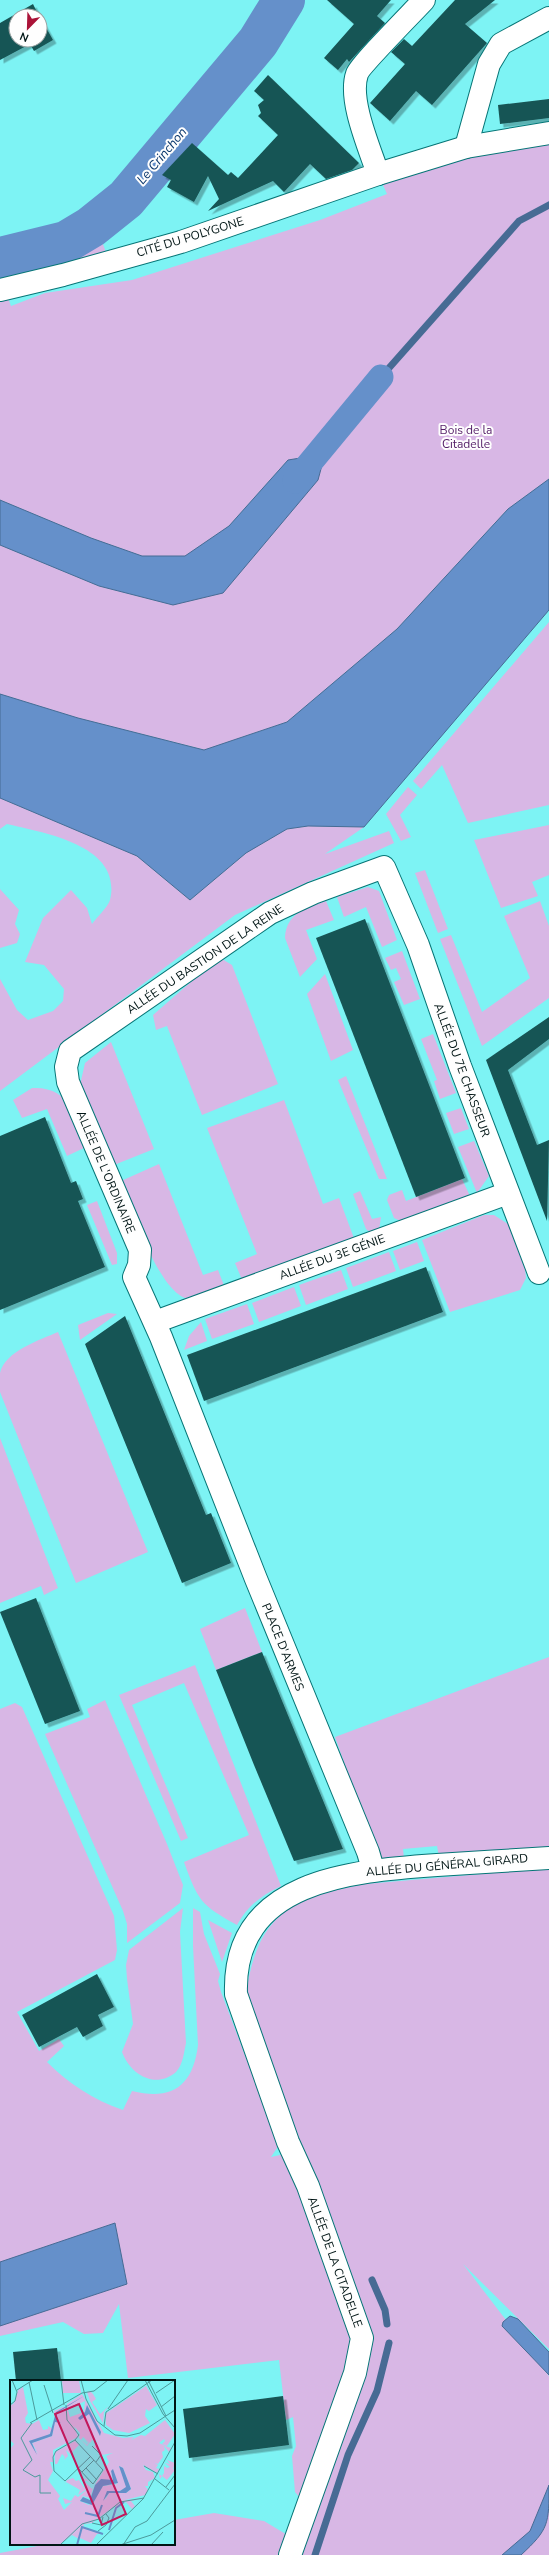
<svg xmlns="http://www.w3.org/2000/svg" width="549" height="2555" font-family="'Nunito Sans',sans-serif">
	<defs>
		<filter id="shadow"><feDropShadow dx="3.5" dy="3.5" stdDeviation="0" flood-color="#0004"/></filter>
	</defs>
	<rect width="100%" height="100%" fill="#7df3f4"/>
	<g fill="#d8b7e5">
		<path d="M278 0H291L272 35 243 71 231 92 121 212 98 230 109 261 5 290 11 306 45 293 132 280 320 220 387 194 378 174 549 133V479L508 509 397 629 287 722 205 750 78 718 0 694V545L99 586 173 605 288 460 229 526 186 556H142L91 538 0 500V251L61 239 84 227 120 198 227 74Z"/>
		<path d="M549 622V805L468 823 442 765 421 789 413 781Z"/>
		<path d="M408 787 417 795 400 815 411 837 401 841 386 814Z"/>
		<path d="M0 798 137 856 190 900 246 853 287 829 308 826 364 827 325 854 389 831 394 843 235 915 0 1091V979L17 1010 28 1020 53 1011 63 1001 64 989 44 965 25 962 43 918 71 890 87 908 92 924C97 917 108 907 110 900 123 845 44 833 7 824L0 829Z"/>
		<path d="M549 825V875L532 882 538 896 501 908 474 840Z"/>
		<path d="M425 870 448 929 438 933 415 873Z"/>
		<path d="M368 887 379 891 397 940 382 947 366 907 344 917 337 897Z"/>
		<path d="M0 889 19 910 15 924 20 934 17 943 0 948Z"/>
		<path d="M326 901 334 920 306 930 317 959 300 977 285 938C286 913 306 908 326 901Z"/>
		<path d="M540 901 549 926V998L482 1046 440 939 451 935 482 1012 530 978 504 916Z"/>
		<path d="M402 951 420 999 404 1005 394 982 401 979 396 968 391 970 385 958Z"/>
		<path d="M222 959 232 965 278 1084 202 1115 167 1026 156 1030 153 1015 200 974Z"/>
		<path d="M325 974 353 1050 331 1061 307 994Z"/>
		<path d="M433 1034 456 1093 440 1099 434 1081 437 1080 421 1039Z"/>
		<path d="M111 1042 154 1149 114 1165 80 1085 85 1063Z"/>
		<path d="M346 1076 387 1179H379L338 1080Z"/>
		<path d="M32 1088C71 1086 75 1118 86 1147L67 1156 47 1109 22 1118 13 1100Z"/>
		<path d="M284 1100 323 1204 339 1198 355 1241 243 1282 235 1263 257 1254 207 1128Z"/>
		<path d="M461 1108 469 1129 454 1134 446 1113Z"/>
		<path d="M474 1141 489 1176 477 1193 458 1147Z"/>
		<path d="M159 1164 203 1275 218 1270 225 1288C216 1292 204 1298 193 1299 161 1303 131 1205 121 1181Z"/>
		<path d="M462 1179 470 1196 403 1222 394 1218 387 1200 389 1195 402 1190 406 1201Z"/>
		<path d="M360 1191 372 1219 381 1217 379 1230 371 1233 366 1229 353 1194Z"/>
		<path d="M97 1201 117 1253V1264L112 1265 87 1205Z"/>
		<path d="M484 1215H494L508 1224 525 1269 526 1278 520 1290 450 1312 422 1240Z"/>
		<path d="M417 1242 424 1261 400 1270 393 1251Z"/>
		<path d="M389 1252 396 1271 353 1287 346 1268Z"/>
		<path d="M341 1270 348 1289 306 1305 299 1285Z"/>
		<path d="M294 1287 301 1306 259 1322 252 1303Z"/>
		<path d="M247 1304 254 1324 212 1339 205 1319Z"/>
		<path d="M108 1313 117 1314 80 1340 78 1325Z"/>
		<path d="M201 1322 207 1341 184 1350 189 1336Z"/>
		<path d="M58 1332 148 1552 76 1583 0 1392C0 1386 0 1379 0 1373 5 1351 40 1340 58 1332Z"/>
		<path d="M0 1438 58 1588 44 1595 41 1586 0 1603Z"/>
		<path d="M245 1608 262 1652 216 1670 200 1629Z"/>
		<path d="M549 1657V1848L439 1857 437 1846 403 1849 404 1858 378 1859 335 1737Z"/>
		<path d="M195 1665 281 1886C261 1896 248 1905 237 1925 201 1905 198 1901 184 1862L249 1835 184 1683 132 1705 188 1838 181 1841 119 1695Z"/>
		<path d="M105 1700 167 1844 183 1885 180 1903 127 1943V1924L123 1911 45 1734 90 1717 87 1709Z"/>
		<path d="M15 1703 22 1707 114 1916 117 1950 115 1960 17 2012 39 2051 59 2039 64 2046 47 2062C69 2084 94 2100 123 2110L132 2091C172 2101 193 2086 198 2045L193 1946V1908L200 1912 204 1934 220 1974 218 1981 221 1992 279 2145 271 2157 303 2150 246 1995C257 1914 291 1898 365 1884L549 1868V2349L463 2264 549 2376V2555H0V2553L48 2544H174V2520L214 2513 264 2521 294 2539 307 2506 295 2492 292 2456 296 2446 293 2417 286 2420 279 2360 128 2378 119 2304 103 2333 84 2334 63 2322 0 2336V1709Z"/>
		<path d="M183 1908 180 1932 186 2043C184 2052 183 2065 176 2072 155 2090 130 2074 122 2052L133 2024 127 1979 126 1965 129 1950Z"/>
		<path d="M208 1920 232 1933 222 1962Z"/>
	</g>
	<g fill="#6590ca" stroke="#476b94">
		<path d="M325 454 318 480 223 593 173 605 99 586 0 545V500L91 538 142 556H185L229 526 288 460Z"/>
		<path d="M549 479V610L364 827 308 826 287 829 246 853 190 900 137 856 0 798V694L78 718 204 750 287 722 397 629 508 509Z"/>
		<path d="M115 2223 127 2284 0 2326V2262Z"/>
		<path d="M510 2316 518 2319 549 2352V2375L502 2326 503 2322Z"/>
		<path d="M549 2485C549 2524 549 2529 521 2555H502L530 2531Z"/>
	</g>
	<g fill="none" stroke-linecap="round" stroke-linejoin="round">
		<g stroke="#476b94" stroke-width="7">
			<path d="M381 377 519 221 549 205"/>
			<path d="M372 2280 385 2310 387 2324"/>
			<path d="M315 2555 348 2455 377 2391 389 2343"/>
		</g>
		<path stroke="#6590ca" stroke-width="25" d="M295 481 381 377"/>
		<path stroke="#6590ca" stroke-width="42" d="M0 258 66 242 91 227 126 199 258 42 284 0"/>
	</g>
	<g fill="#185454" filter="url(#shadow)">
		<path d="M327 0H391L377 16 385 23 349 62 347 59 338 70 324 58 354 24Z"/>
		<path d="M455 0H495L465 24 487 43 432 105 416 91 390 121 370 103 405 64 391 52 404 39 412 46Z"/>
		<path d="M33 4 39 16H16V40H40V17L53 40 34 51 30 44 0 60V23Z"/>
		<path d="M268 75 359 163 352 170 326 179 310 164 284 192 273 181 208 211 219 199 208 176 194 202 167 187 171 180 162 175 192 143 228 175 231 172 238 178 278 135 258 116 261 113 258 105 264 100 254 91Z"/>
		<path d="M549 99V118L500 124 498 105Z"/>
		<path d="M365 919 465 1178 416 1197 316 938Z"/>
		<path d="M549 1017V1039L508 1070 537 1145 549 1140 547 1221 486 1060Z"/>
		<path d="M45 1117 71 1183 76 1181 83 1199 78 1201 105 1267 0 1310V1136Z"/>
		<path d="M426 1267 443 1312 204 1401 187 1355Z"/>
		<path d="M125 1316 206 1515 211 1513 231 1563 182 1583 85 1344Z"/>
		<path d="M36 1598 80 1711 45 1724 0 1612Z"/>
		<path d="M262 1652 343 1849 294 1861 254 1765 216 1670Z"/>
		<path d="M97 1974 114 2007 98 2015 103 2026 83 2037 77 2027 39 2047 22 2015Z"/>
		<path d="M57 2348 61 2381H16L13 2352Z"/>
		<path d="M283 2396 289 2445 189 2458 183 2409Z"/>
	</g>
	<g fill="none" stroke-linecap="round" stroke-linejoin="round">
		<defs>
			<g id="minor">
				<path d="M466 147 489 64 501 44 549 18"/>
				<path d="M378 174C370 149 348 100 357 74 360 65 414 11 424 0"/>
				<path d="M0 290 63 275 181 242 378 174 466 147 549 133"/>
				<path d="M155 1322 508 1193"/>
				<path d="M373 1869 368 1852 256 1579 161 1337 134 1277 139 1265 140 1250 68 1082 66 1067 70 1051 270 913 313 893 384 867 418 945 460 1066 539 1273"/>
				<path d="M290 2555 355 2373 362 2338 308 2186 288 2142 236 1994C232 1880 351 1871 437 1865 474 1863 512 1860 549 1858"/>
			</g>
		</defs>
		<use href="#minor" stroke="#067576" stroke-width="24"/>
		<use href="#minor" stroke="#fff" stroke-width="22"/>
	</g>
	<g text-anchor="middle" dominant-baseline="central" stroke-width="4" stroke-linejoin="round" paint-order="stroke">
		<g font-size="12" fill="#001515" stroke="#fefefe">
			<text transform="translate(190 237) rotate(-17)">CITÉ DU POLYGONE</text>
			<text transform="translate(205 959) rotate(-34)">ALLÉE DU BASTION DE LA REINE</text>
			<text transform="translate(462 1070) rotate(70)">ALLÉE DU 7E CHASSEUR</text>
			<text transform="translate(106 1172) rotate(67)">ALLÉE DE L'ORDINAIRE</text>
			<text transform="translate(332 1257) rotate(-20)">ALLÉE DU 3E GÉNIE</text>
			<text transform="translate(283 1647) rotate(68)">PLACE D'ARMES</text>
			<text transform="translate(447 1865) rotate(-5)">ALLÉE DU GÉNÉRAL GIRARD</text>
			<text transform="translate(335 2262) rotate(70)">ALLÉE DE LA CITADELLE</text>
		</g>
		<g font-size="12" fill="#531c66" stroke="#fefefe">
			<text x="466" y="430">Bois de la<tspan x="466" dy="14">Citadelle</tspan></text>
		</g>
		<g font-size="13" font-style="italic" fill="#0c396e" stroke="#fefefe">
			<text transform="translate(162 156) rotate(-50)">Le Crinchon</text>
		</g>
	</g>
	<g transform="translate(10 2380)">
		<rect width="165" height="165" fill="#7df3f4"/>
		<path d="M52 0H69L71 13H53ZM136 6 147 25 139 31 136 29 135 36 140 43 119 53 103 50 96 45 95 34ZM13 7 18 33 15 38 16 43 22 44 29 40 33 50 38 49V46L43 49 38 56 19 61 28 74 22 63 42 56 45 41 44 31 53 27 57 29V24L72 14 94 53 113 58 124 57 121 60 131 55 135 56 155 40 165 54 157 66 152 64 155 61 154 59 149 63 158 67 161 68 159 72 154 66 155 70 152 72 153 77 148 84 145 83 148 85 146 88 149 89 147 93 133 85 136 90 143 92 145 98 138 102V106H135L138 110 135 115 115 120 130 119 121 121 125 126 122 129 116 122 109 125 107 128 103 142 99 150 106 125 82 143 74 144 73 147 93 154H87L81 163 70 158 67 165 69 159 62 155 49 165H0V69L4 64 0 60V26L4 23 8 10ZM75 21 74 32 60 37 58 30ZM64 46 70 53 69 58 77 66 79 63 74 58 78 63 77 65 71 60 73 57 80 63 82 60 87 61 84 67 92 75 103 73 96 76 99 82 82 109 80 107 68 117 65 115 61 121 53 118 55 124 62 122 54 130 48 119 50 116 38 100 43 91 40 82H43V70L68 57ZM109 86 113 88 121 109 116 113H99L95 120 97 111H110L117 107ZM101 94 107 104 93 106 79 125 70 121 73 116 80 118 84 105 94 100H103ZM80 11 83 14 80 18 83 14 86 19 82 22 90 34 99 26 94 32 93 43 80 21 77 12ZM65 61 69 65 60 74 56 70 58 76 54 80 55 77 52 74 47 84H45V72ZM157 80 165 83 163 89 165 90 157 100 152 96 150 99 149 94 152 96 154 93V86L157 88 160 87 155 83 160 84ZM63 98 66 101 69 100 74 108 76 106 73 102 75 98 82 104 76 100 75 102 80 107 68 115 70 110 65 107 56 102 54 105 57 100Z" fill="#d8b7e5" fill-rule="evenodd"/>
		<path d="M74 16 47 33V41L51 43 45 42 42 56 22 63 27 75 19 61 40 54 46 32ZM77 25 91 52 90 56 79 34 70 40 68 38 75 32ZM109 86 113 88 121 109 116 113H99L93 121 97 111H110L116 107ZM103 89 108 103 93 106 82 125 70 121 73 117 80 120 85 105 91 99 103 100 101 91Z" fill="#6590ca"/>
		<path fill="none" stroke="#6590ca" stroke-width="2" d="M75 133 88 136 92 125M99 150 106 128 114 122M67 165 72 147 93 154"/>
		<path fill="none" stroke="#4b9a9b" stroke-width="1" d="M51 0 54 25M71 0 76 19 87 41 105 55 117 56 130 53 165 30M135 0 153 34 165 48M138 0 156 36M19 2 27 40M34 5 43 33M7 10 23 0M146 13 165 0M0 25 5 21 7 12 2 0M56 25 57 40 69 55M151 27 165 16M98 29 118 0M56 30 68 24M20 43 72 13 84 11 98 0M22 43 11 58 22 80 13 90 25 97 30 95V113H41M94 46 96 32 142 0M69 55 65 60 46 71 43 77 44 91 55 101 81 76M65 60 93 90 83 104 68 88M82 66 91 75 86 82M134 86 148 94M76 88 87 100M72 92 84 80M145 99 159 110M156 107 165 95M82 143 91 145 93 137M88 151 96 145 99 138 96 134M50 165 72 144 89 139 110 122 134 118M86 165 133 119 165 62M110 165 141 155 165 140M113 165 125 147 137 141 165 104M141 165 153 152"/>
		<path fill="#c2185b" fill-opacity="0.15" stroke="#c2185b" stroke-width="2" d="M69 24 116 134 92 145 45 34Z"/>
		<rect width="165" height="165" fill="none" stroke="#001515" stroke-width="2"/>
	</g>
	<g transform="translate(28 28) rotate(203)"><circle r="19" fill="#fefefe" stroke="#98a1a1"/>
	<path d="M0-3L7 15L0 10L-7 15Z" fill="#aa1338"/>
	<text y="-6" font-size="11" font-weight="bold" text-anchor="middle" fill="#001515">N</text>
	</g>
</svg>
